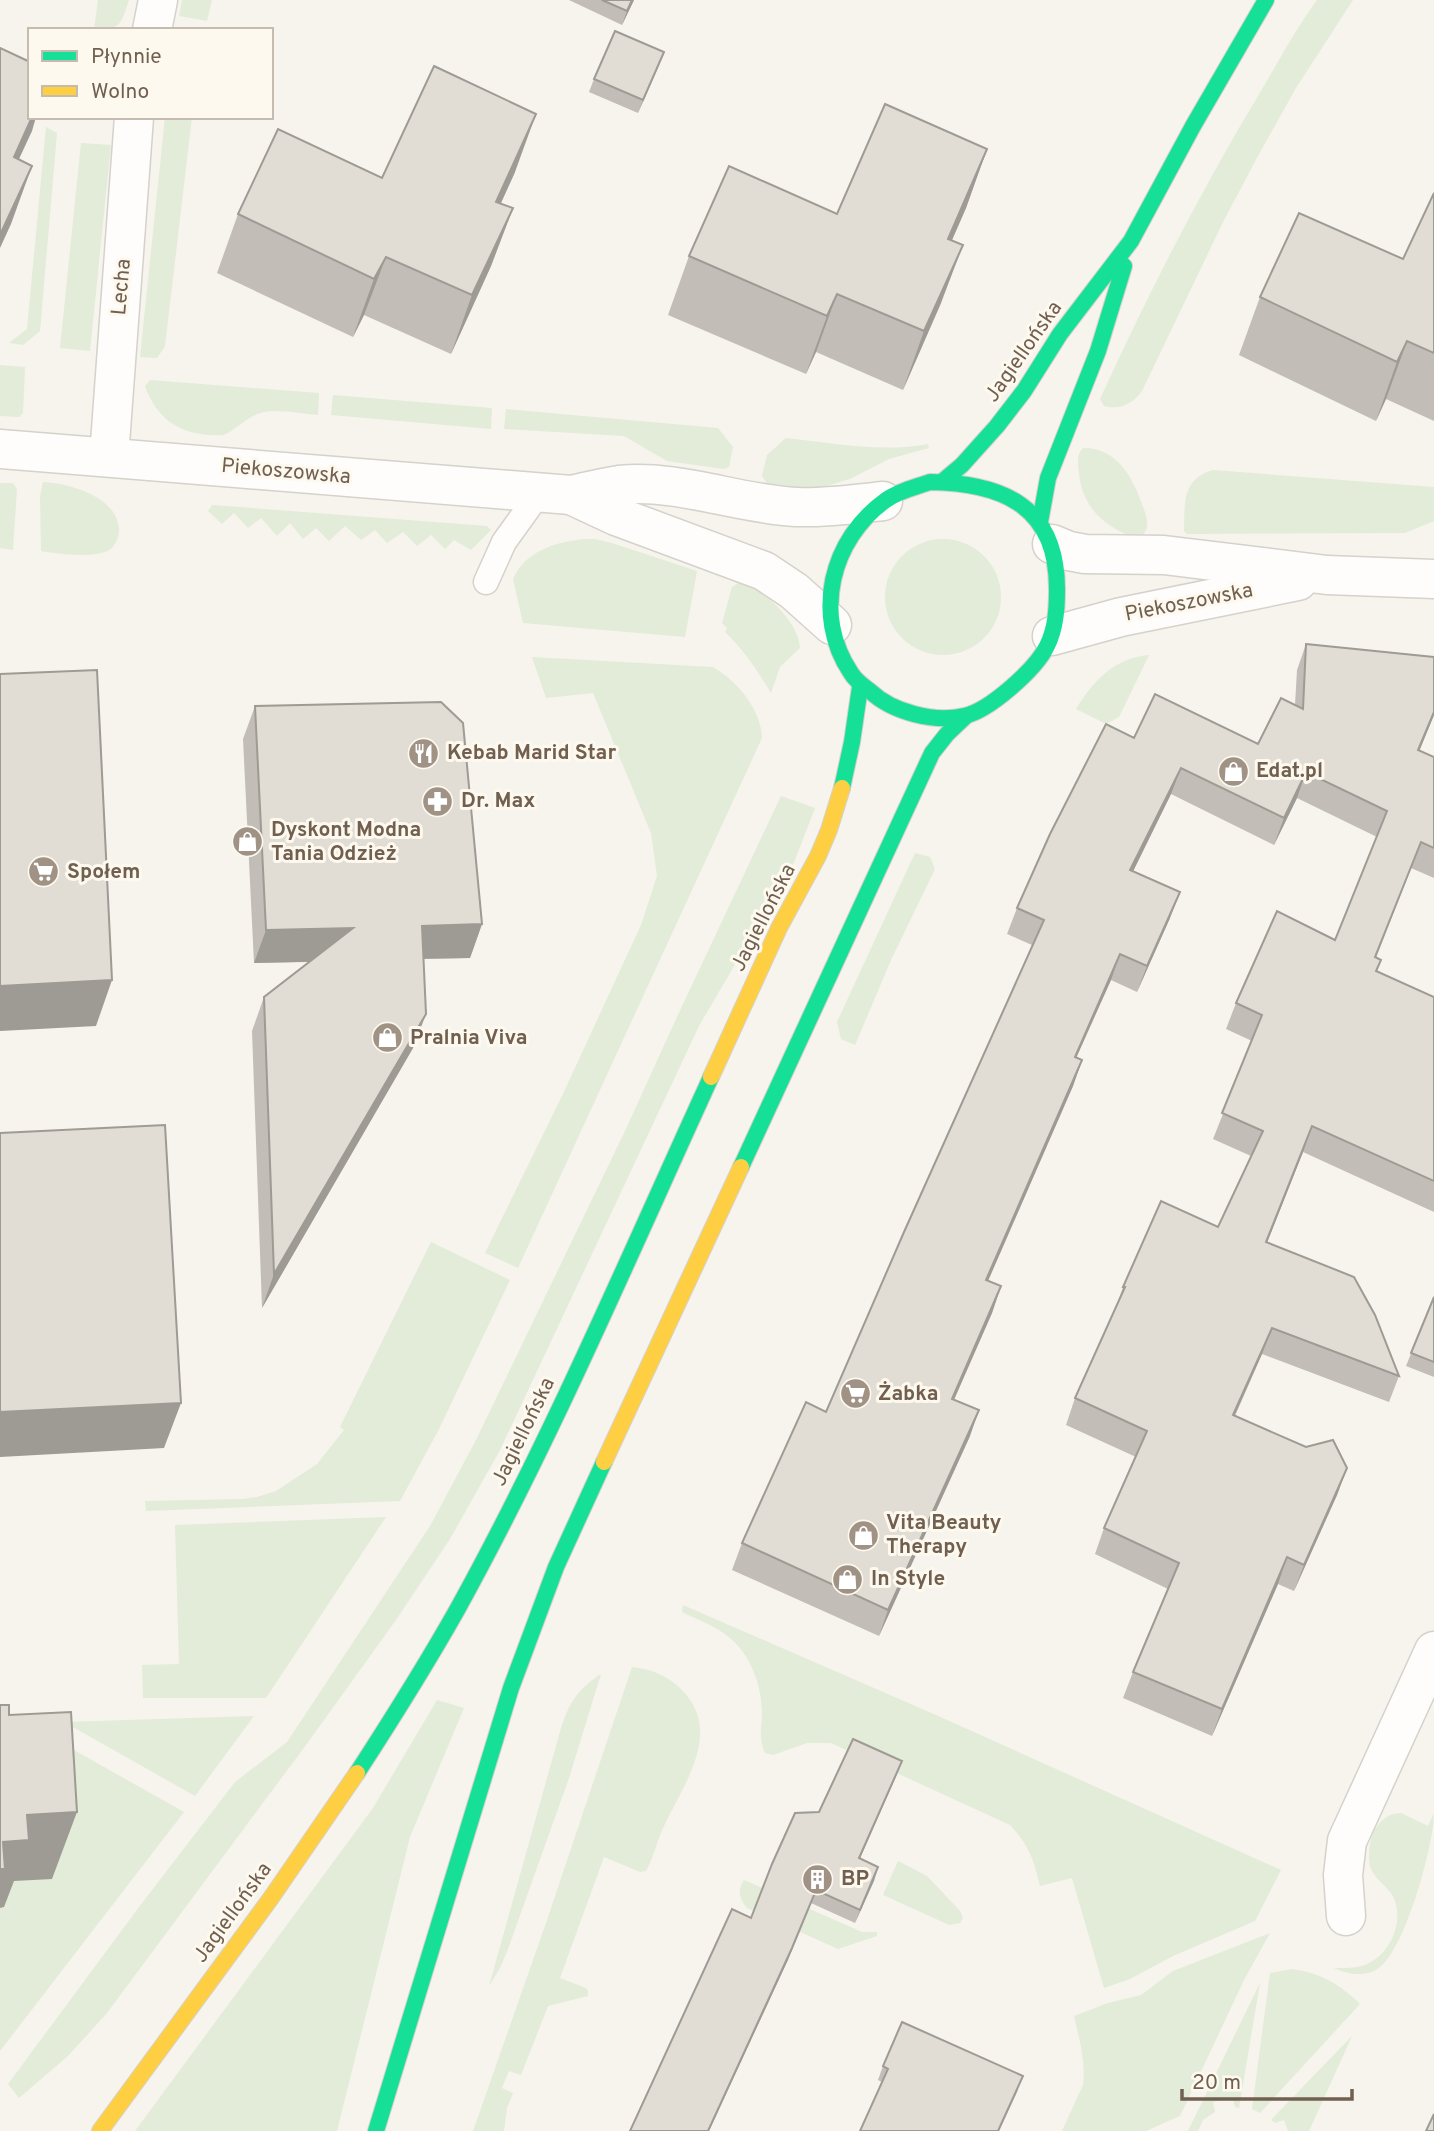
<svg xmlns="http://www.w3.org/2000/svg" width="1434" height="2131" font-family="Overpass,sans-serif">
	<rect width="100%" height="100%" fill="#f6f4ed"/>
	<g fill="#e2ecd9">
		<path d="M98 0H129C121 24 121 30 94 30Z"/>
		<path d="M182 0H212L207 21 179 16Z"/>
		<path d="M1317 0H1353L1296 88 1258 156 1224 220 1142 391C1132 404 1121 410 1104 406L1100 399C1148 294 1201 190 1261 91 1279 60 1296 29 1317 0Z"/>
		<path d="M165 117H192L165 346 157 358 140 357Z"/>
		<path d="M46 127 57 133 40 331 23 345 9 343 27 329Z"/>
		<path d="M81 143 111 145 90 351 60 348Z"/>
		<path d="M0 365 25 367 23 413 19 417 0 416Z"/>
		<path d="M150 380 319 393 318 415C301 414 281 409 264 412 249 415 239 427 226 434 221 436 216 435 210 435 177 433 156 417 145 386Z"/>
		<path d="M333 395 492 408 491 429 331 415Z"/>
		<path d="M506 409 718 428 733 447 729 467 724 469 667 461 624 436 504 429Z"/>
		<path d="M786 438C833 443 882 453 928 444L929 448 889 459 850 479 826 486 805 490 769 486 762 476 767 455Z"/>
		<path d="M1083 448C1114 447 1131 474 1140 499 1143 507 1148 518 1147 526 1147 532 1142 535 1138 539 1106 528 1083 509 1079 474 1078 464 1076 455 1083 448Z"/>
		<path d="M1213 470 1434 487V521L1405 533 1187 534 1184 531C1185 505 1181 479 1213 470Z"/>
		<path d="M43 482C69 483 118 497 119 530 119 536 116 544 111 549 96 559 59 554 41 551L40 497Z"/>
		<path d="M0 483H13L17 489 13 550 0 548Z"/>
		<path d="M212 505 487 526 491 530 471 550 454 540 445 549 431 535 417 546 403 532 387 543 375 530 361 540 345 526 329 541 316 528 303 539 290 523 277 536 261 518 248 528 234 513 222 524 208 511Z"/>
		<circle cx="943" cy="597" r="58"/>
		<path d="M584 539H595L612 543 697 571 685 637 523 623 513 579C525 551 556 542 584 539Z"/>
		<path d="M738 583C763 587 799 622 800 648L780 667 771 693C757 670 744 650 725 632L727 628 722 623 732 587Z"/>
		<path d="M1149 655 1119 717 1106 724 1076 709C1093 681 1114 658 1149 655Z"/>
		<path d="M532 657 713 667C737 681 761 709 762 738L518 1268 485 1253 562 1096 641 925 657 876 651 833 593 693 546 698Z"/>
		<path d="M781 796 815 808 793 865 699 1026 500 1450 450 1539 396 1620 306 1745 107 2013 68 2056 19 2098 8 2084 139 1907 235 1782 287 1742 430 1526 476 1440 625 1131 676 1019Z"/>
		<path d="M915 853 930 857 935 869 891 960 855 1045 841 1039 837 1022Z"/>
		<path d="M431 1242 510 1280 439 1429 400 1501 146 1511 145 1501 243 1499 257 1497 276 1491 317 1464 344 1430 340 1427Z"/>
		<path d="M386 1517 266 1698H143L142 1665 179 1664 175 1525Z"/>
		<path d="M683 1605 936 1715 1281 1870 1255 1921 1173 1956 1130 1979 1104 1988 1072 1878 1040 1886C1034 1860 1029 1845 1010 1825L831 1743H807L773 1755 765 1753C758 1738 762 1727 762 1711 761 1684 751 1656 730 1638 716 1626 698 1620 682 1612Z"/>
		<path d="M632 1667C651 1669 666 1675 680 1688 724 1730 685 1782 664 1826 657 1840 654 1857 646 1871L640 1872 604 1857 560 1978 586 1988 588 1991V1996L548 2006 521 2075 509 2071 502 2088 513 2093 507 2108 504 2131H473L546 1923Z"/>
		<path d="M601 1674 569 1778 508 1949 500 1968 489 1986 561 1728C570 1701 577 1690 601 1674Z"/>
		<path d="M437 1700 464 1708 410 1837 337 2131H135L373 1808Z"/>
		<path d="M254 1716 195 1796 64 1722Z"/>
		<path d="M65 1745 184 1812 0 2051V1908L4 1907 3 1882Z"/>
		<path d="M1401 1813 1428 1826 1434 1813C1434 1845 1404 1955 1376 1970 1363 1977 1346 1974 1334 1968 1346 1968 1360 1969 1371 1962 1393 1949 1404 1920 1393 1896 1387 1886 1373 1878 1370 1866 1366 1843 1375 1814 1401 1813Z"/>
		<path d="M898 1861 927 1876 960 1911 963 1918 960 1923 949 1925 883 1895Z"/>
		<path d="M744 1880 862 1932H877V1936L838 1949 747 1908C739 1899 737 1890 744 1880Z"/>
		<path d="M1270 1933 1244 1980 1180 2116 1146 2131H1062L1083 2085C1086 2061 1079 2039 1074 2016L1108 2003 1141 1995 1173 1971Z"/>
		<path d="M1292 1969C1320 1973 1340 1984 1360 2004L1260 2113 1252 2109 1270 1973Z"/>
		<path d="M1260 1983 1239 2108 1235 2107 1233 2097 1213 2102 1215 2112 1203 2120 1198 2131H1188Z"/>
		<path d="M1352 2036 1309 2131H1288L1284 2120 1275 2123 1271 2120Z"/>
	</g>
	<g fill="none" stroke-linecap="round" stroke-linejoin="round">
		<defs>
			<path id="lane" d="M486 582 504 542 540 492"/>
			<g id="street">
				<path d="M152 30 158 0"/>
				<path d="M0 449 571 495C587 492 603 487 619 485 679 479 737 504 796 507 825 508 855 504 883 501"/>
				<path d="M109 457 134 117"/>
				<path d="M571 495 616 516 764 571 794 591 832 625"/>
				<path d="M1052 544 1069 551 1085 554 1164 555 1327 575 1434 579"/>
				<path d="M1052 636 1121 617 1298 581"/>
				<path d="M1346 1916 1343 1875 1347 1841 1434 1651"/>
			</g>
			<g id="fast">
				<path d="M943 481 962 465 997 426 1024 391 1060 334 1131 241 1193 126 1266 0"/>
				<path d="M930 482C1004 483 1057 507 1057 589 1057 608 1056 628 1047 646 1036 669 989 711 964 716 934 723 892 712 870 691 863 686 855 680 851 673 812 615 831 539 886 500 898 491 916 487 930 482Z"/>
				<path d="M1040 522 1048 478 1098 351 1124 266"/>
				<path d="M842 788 852 742 860 687"/>
				<path d="M741 1167 932 753 947 734 966 716"/>
				<path d="M357 1773C392 1719 426 1665 457 1610 552 1438 629 1256 711 1077"/>
				<path d="M376 2131 511 1688 556 1567 604 1462"/>
			</g>
			<g id="slow">
				<path d="M711 1077 779 928 818 856 829 830 842 788"/>
				<path d="M604 1462 741 1167"/>
				<path d="M100 2131 271 1898 357 1773"/>
			</g>
		</defs>
		<use href="#lane" stroke="#d5d1cb" stroke-width="27"/>
		<use href="#street" stroke="#d5d1cb" stroke-width="41"/>
		<use href="#fast" stroke="#d6d1cb" stroke-width="18"/>
		<use href="#slow" stroke="#d6d1cb" stroke-width="18"/>
		<use href="#lane" stroke="#fefdfc" stroke-width="24"/>
		<use href="#street" stroke="#fefdfc" stroke-width="38"/>
		<use href="#fast" stroke="#16e098" stroke-width="16"/>
		<use href="#slow" stroke="#ffcf43" stroke-width="16"/>
	</g>
	<g fill="#c2bdb6">
		<path d="M569 0H634L622 25Z"/>
		<path d="M659 65 638 113 589 92 594 79Z"/>
		<path d="M987 149 966 208 952 240 941 303 903 390 816 352 806 374 668 315 689 256 837 214Z"/>
		<path d="M515 172 501 203 513 208 491 266 451 354 364 315 353 337 217 273 238 214 382 178Z"/>
		<path d="M1434 193V421L1386 399 1376 421 1239 355 1260 297 1403 259Z"/>
		<path d="M1306 644 1434 657V715L1419 751 1434 757V878L1411 868 1376 958 1381 960 1377 971 1434 997V1212L1303 1152 1267 1242 1399 1376 1389 1402 1262 1354 1235 1416 1347 1468 1337 1495 1294 1591 1278 1584 1212 1736 1123 1698 1133 1672 1168 1589 1095 1554 1104 1528 1136 1457 1066 1425 1075 1398 1116 1308 1123 1287 1218 1227 1251 1156 1213 1139 1252 1041 1226 1029 1236 1003 1335 940 1377 837 1297 798 1274 845 1171 794 1133 871 1170 918 1137 992 1111 980 1076 1057 1082 1060 1073 1086 988 1281 1001 1286 992 1313 954 1399 970 1436 879 1636 732 1570 742 1543 826 1412 1032 945 1007 934 1017 908 1134 738 1258 744 1295 705 1297 670Z"/>
		<path d="M255 706 482 924 470 958 424 959 413 1048 262 1308 252 1031 264 997 309 962 254 963 243 739Z"/>
		<path d="M1434 1297V1377L1406 1366Z"/>
		<path d="M897 1774 859 1859 878 1867 855 1923 811 1903 787 1962 751 1918 819 1812Z"/>
		<path d="M883 2066 1018 2090 999 2131H860L882 2082 878 2080Z"/>
	</g>
	<g fill="#9e9a94">
		<path d="M632 0H634L622 25 627 11Z"/>
		<path d="M664 52 659 65 638 113 643 100Z"/>
		<path d="M536 114 515 172 475 260 496 202Z"/>
		<path d="M32 117H36L32 131 0 200 14 157Z"/>
		<path d="M987 149 966 208 927 297 948 239Z"/>
		<path d="M32 166 11 224 0 248V235Z"/>
		<path d="M513 208 491 266 451 354 472 295Z"/>
		<path d="M963 245 941 303 903 390 924 331Z"/>
		<path d="M386 257 364 315 353 337 374 279Z"/>
		<path d="M837 294 816 352 806 374 827 316Z"/>
		<path d="M1407 341 1386 399 1376 421 1397 362Z"/>
		<path d="M1434 712V715L1409 776 1418 750Z"/>
		<path d="M1181 768 1171 794 1121 896 1130 870Z"/>
		<path d="M1306 772 1297 798 1274 845 1284 818Z"/>
		<path d="M1421 842 1411 868 1365 983 1375 957Z"/>
		<path d="M1180 892 1170 918 1137 992 1147 966Z"/>
		<path d="M482 924 470 958 410 959 422 926Z"/>
		<path d="M353 928 341 961 254 963 266 930Z"/>
		<path d="M1120 954 1111 980 1065 1083 1075 1057Z"/>
		<path d="M112 980 96 1026 0 1031V986Z"/>
		<path d="M426 1014 413 1048 262 1308 274 1274Z"/>
		<path d="M1082 1060 1073 1086 977 1306 986 1280Z"/>
		<path d="M1312 1126 1303 1152 1257 1268 1266 1242Z"/>
		<path d="M1001 1286 992 1313 943 1425 952 1399Z"/>
		<path d="M1272 1328 1262 1354 1223 1441 1233 1415Z"/>
		<path d="M181 1403 164 1448 0 1457V1412Z"/>
		<path d="M979 1410 970 1436 879 1636 888 1610Z"/>
		<path d="M1347 1468 1337 1495 1294 1591 1304 1565Z"/>
		<path d="M1287 1557 1278 1584 1212 1736 1222 1709Z"/>
		<path d="M902 1761 897 1774 854 1872 859 1858Z"/>
		<path d="M77 1812 52 1879 14 1881 4 1907 0 1908V1851L3 1842 27 1815Z"/>
		<path d="M878 1867 874 1881 855 1923 860 1910Z"/>
		<path d="M811 1903 787 1962 709 2131H708Z"/>
	</g>
	<g fill="#e1dcd4" stroke="#9e9a94" stroke-width="2">
		<path d="M602 0H632L627 11Z"/>
		<path d="M615 31 664 52 643 100 594 79Z"/>
		<path d="M0 48 30 62V117H32L14 157 32 166 0 235Z"/>
		<path d="M434 66 536 114 496 202 513 208 472 295 386 257 374 279 238 214 278 129 382 178Z"/>
		<path d="M885 104 987 149 948 239 963 245 924 331 837 294 827 316 689 256 729 166 837 214Z"/>
		<path d="M1434 193V353L1407 341 1397 362 1260 297 1299 213 1403 259Z"/>
		<path d="M1306 644 1434 657V712L1418 750 1434 757V848L1421 842 1375 957 1381 960 1376 971 1434 997V1181L1312 1126 1266 1242 1354 1277 1375 1315 1399 1376 1272 1328 1233 1415 1306 1447 1333 1440 1347 1468 1304 1565 1287 1557 1222 1709 1133 1672 1179 1563 1104 1528 1147 1431 1075 1398 1125 1287H1123L1161 1201 1218 1227 1263 1131 1222 1113 1262 1015 1236 1003 1277 911 1335 940 1387 811 1306 772 1284 818 1181 768 1130 870 1180 892 1147 966 1120 954 1075 1057 1082 1060 986 1280 1001 1286 952 1399 979 1410 888 1610 742 1543 806 1402 826 1412 904 1232 1044 920 1017 908 1050 834 1106 724 1134 738 1155 694 1258 744 1281 698 1303 709Z"/>
		<path d="M97 670 112 980 0 986V674Z"/>
		<path d="M441 702 463 723 482 924 422 926 426 1014 274 1274 264 997 353 928 266 930 255 706Z"/>
		<path d="M165 1125 181 1403 0 1412V1133Z"/>
		<path d="M1434 1297V1362L1411 1353Z"/>
		<path d="M0 1705H9V1715L71 1712 77 1812 27 1815 29 1840 3 1842 5 1869H0Z"/>
		<path d="M853 1739 902 1761 859 1858 878 1867 860 1910 816 1890 792 1948 708 2131H630L732 1909 751 1918 772 1864 795 1813 819 1812Z"/>
		<path d="M902 2022 1023 2076 998 2131H860L888 2069 883 2066Z"/>
		<path d="M1434 2114V2131H1426Z"/>
	</g>
	<defs>
		<symbol id="restaurant-disc" viewBox="-11 -11 22 22"><circle r="9.5" fill="#a09386" stroke="#fdf9ef"/><path d="M-5-6h1v4h1v-4h1v4h1v-4h1v5L-1.5 .5V6h-2V.5L-5-1ZM5-6V6H3V1.5H1.5Q1.5-4 5-6Z" fill="#fff"/></symbol>
		<symbol id="shop-disc" viewBox="-11 -11 22 22"><circle r="9.5" fill="#a09386" stroke="#fdf9ef"/><path d="M-5-2.5h2.3a2.7 3.5 0 0 1 5.4 0H5L5.5 6h-11ZM-1.5-2.5h3a1.5 2.3 0 0 0-3 0Z" fill="#fff"/></symbol>
		<symbol id="pharmacy-disc" viewBox="-11 -11 22 22"><circle r="9.5" fill="#a09386" stroke="#fdf9ef"/><path d="M-2-6h4v4h4v4h-4v4h-4v-4h-4v-4h4Z" fill="#fff"/></symbol>
		<symbol id="supermarket-disc" viewBox="-11 -11 22 22"><circle r="9.5" fill="#a09386" stroke="#fdf9ef"/><path d="M-6-5.5h2.5l.6 2H6L4.5 2H-2.5L-4.4-4H-6ZM-1.5 3.2a1.3 1.3 0 1 0 .1 0ZM3 3.2a1.3 1.3 0 1 0 .1 0Z" fill="#fff"/></symbol>
		<symbol id="building-disc" viewBox="-11 -11 22 22"><circle r="9.5" fill="#a09386" stroke="#fdf9ef"/><path d="M-4-6H4V6H1V3H-1V6H-4ZM-2.5-4.3h1.7v1.8h-1.7ZM.8-4.3h1.7v1.8H.8ZM-2.5-1h1.7V.8h-1.7ZM.8-1h1.7V.8H.8Z" fill="#fff"/></symbol>
	</defs>
	<g fill-rule="evenodd">
		<use href="#restaurant-disc" x="406" y="736" width="35" height="35"/>
		<use href="#shop-disc" x="1216" y="754" width="35" height="35"/>
		<use href="#pharmacy-disc" x="420" y="784" width="35" height="35"/>
		<use href="#shop-disc" x="230" y="824" width="35" height="35"/>
		<use href="#supermarket-disc" x="26" y="854" width="35" height="35"/>
		<use href="#shop-disc" x="370" y="1020" width="35" height="35"/>
		<use href="#supermarket-disc" x="838" y="1376" width="35" height="35"/>
		<use href="#shop-disc" x="846" y="1518" width="35" height="35"/>
		<use href="#shop-disc" x="830" y="1562" width="35" height="35"/>
		<use href="#building-disc" x="800" y="1862" width="35" height="35"/>
	</g>
	<g text-anchor="middle" dominant-baseline="central" stroke-width="6" stroke-linejoin="round" paint-order="stroke">
		<g font-size="21" fill="#715f4f" stroke="#fdf9ef">
			<text transform="translate(122 287) rotate(-85)">Lecha</text>
			<text transform="translate(1024 352) rotate(-55)">Jagiellońska</text>
			<text transform="translate(286 472) rotate(5)">Piekoszowska</text>
			<text transform="translate(1189 603) rotate(-11)">Piekoszowska</text>
			<text transform="translate(764 918) rotate(-63)">Jagiellońska</text>
			<text transform="translate(524 1432) rotate(-64)">Jagiellońska</text>
			<text transform="translate(233 1913) rotate(-54)">Jagiellońska</text>
		</g>
		<g font-size="21" font-weight="bold" fill="#715f4f" stroke="#fdf9ef" text-anchor="start">
			<text x="447" y="753">Kebab Marid Star</text>
			<text x="1256" y="771">Edat.pl</text>
			<text x="461" y="801">Dr. Max</text>
			<text x="271" y="830">Dyskont Modna<tspan x="271" dy="24">Tania Odzież</tspan></text>
			<text x="67" y="872">Społem</text>
			<text x="410" y="1038">Pralnia Viva</text>
			<text x="878" y="1394">Żabka</text>
			<text x="886" y="1523">Vita Beauty<tspan x="886" dy="24">Therapy</tspan></text>
			<text x="871" y="1579">In Style</text>
			<text x="841" y="1879">BP</text>
		</g>
	</g>
	<rect x="28" y="28" width="245" height="91" fill="#fdf9ef" stroke="#c5bbaf" stroke-width="2"/>
	<rect x="42" y="51" width="35" height="10" fill="#16e098" stroke="#c5bbaf" stroke-width="2"/>
	<text x="91" y="63" font-size="21" fill="#715f4f">Płynnie</text>
	<rect x="42" y="86" width="35" height="10" fill="#ffcf43" stroke="#c5bbaf" stroke-width="2"/>
	<text x="91" y="98" font-size="21" fill="#715f4f">Wolno</text>
	<path d="M1182 2089v10h170v-10" fill="none" stroke="#715f4f" stroke-width="3.5"/>
	<text x="1192" y="2089" font-size="21" fill="#715f4f" stroke="#fdf9ef" stroke-width="5" paint-order="stroke">20 m</text>
</svg>
